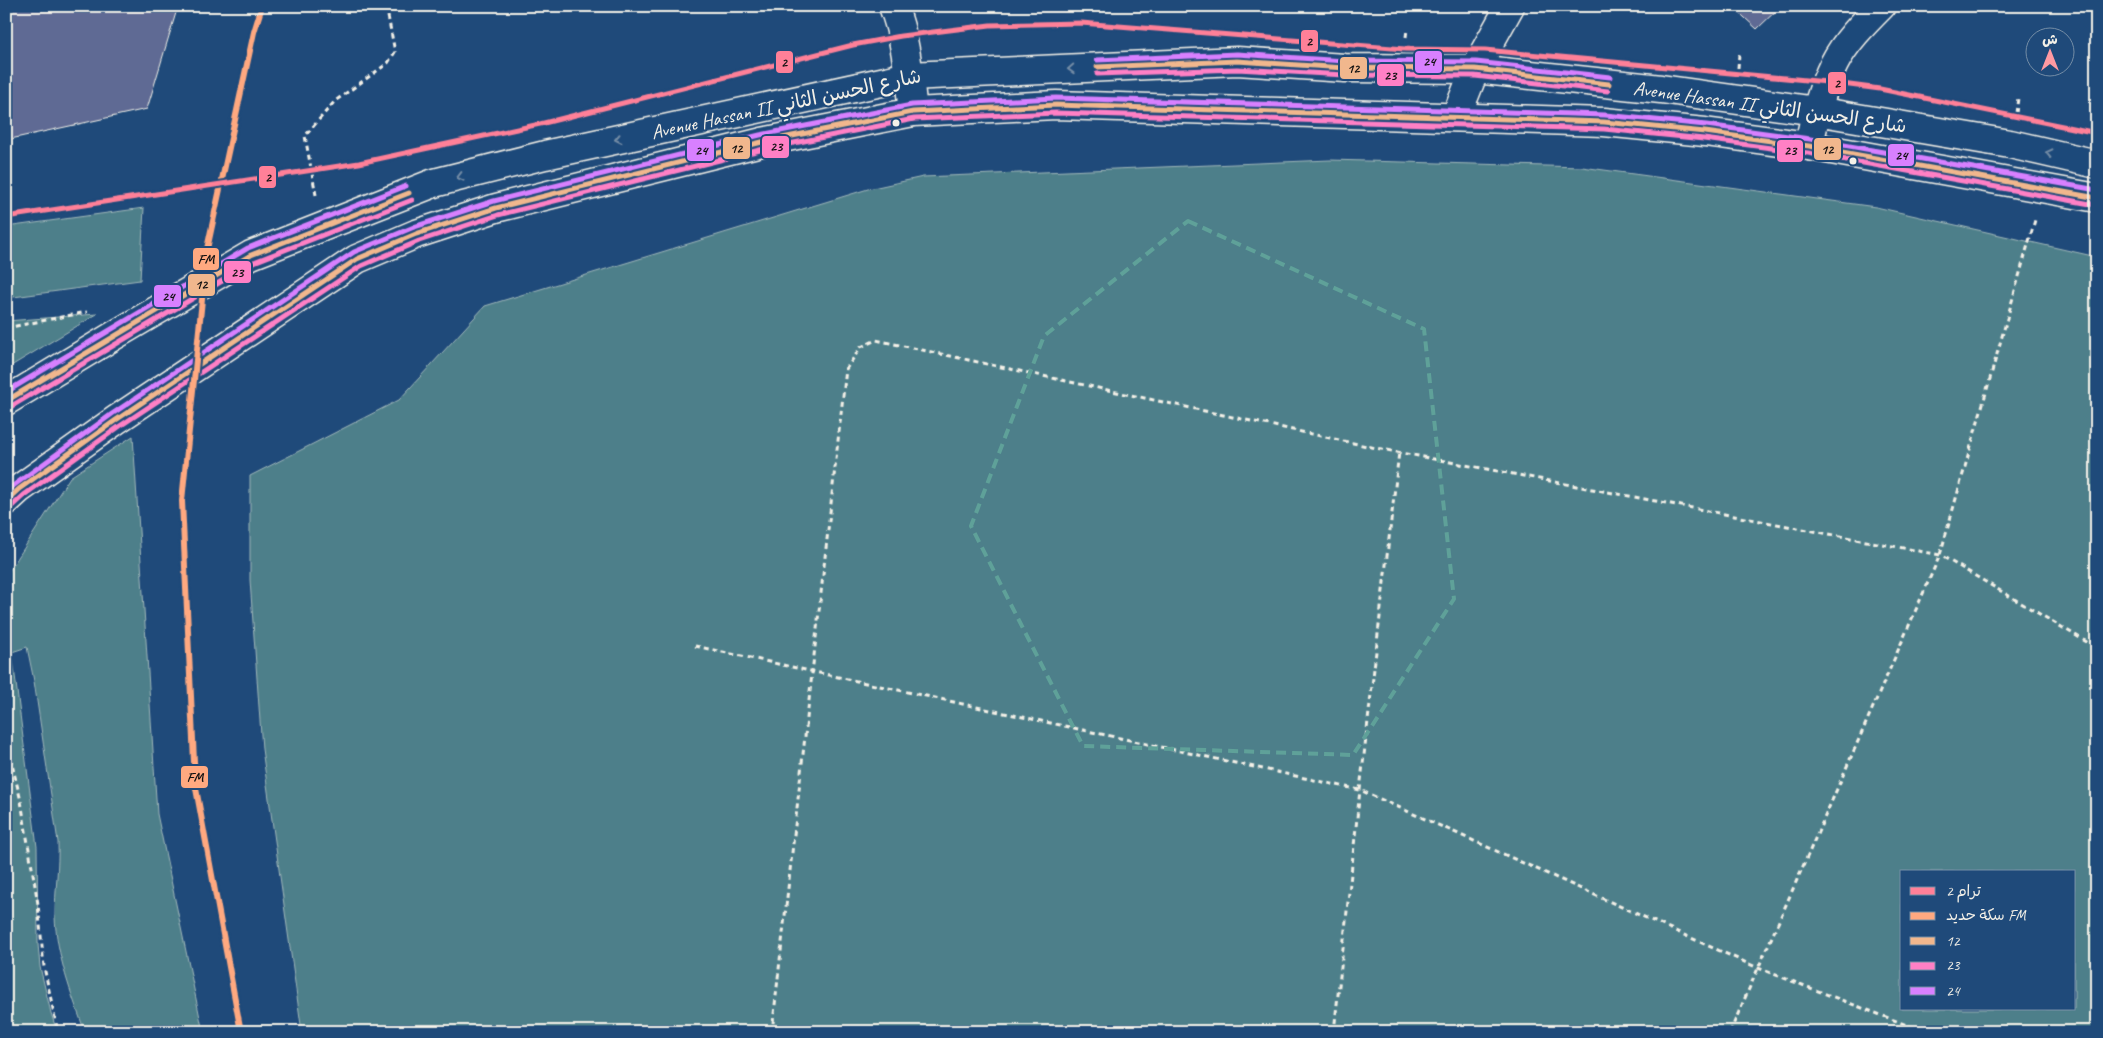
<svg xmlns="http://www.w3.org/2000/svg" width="2103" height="1038" font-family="Caveat,'Playpen Sans Arabic',sans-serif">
	<rect width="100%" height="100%" fill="#1f4a7a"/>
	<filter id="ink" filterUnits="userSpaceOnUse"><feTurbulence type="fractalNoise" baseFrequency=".02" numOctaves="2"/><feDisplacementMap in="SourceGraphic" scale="10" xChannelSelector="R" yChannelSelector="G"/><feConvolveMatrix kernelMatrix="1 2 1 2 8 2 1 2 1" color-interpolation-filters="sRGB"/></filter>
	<g filter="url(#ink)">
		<g fill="#4e7f8a" stroke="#a1b8b9" fill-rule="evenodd">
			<path d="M1330 160 1582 167 1876 207 2097 257V1032H302L262 749 250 580V476L399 400 485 306 868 189 923 177ZM1902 872H2074V1009H1902Z"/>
			<path d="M144 208 140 280 6 298V227Z"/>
			<path d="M97 314 6 369V321Z"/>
			<path d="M133 436 157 814 203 1032H85C72 996 56 954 55 916 55 891 59 867 58 842L34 681 27 647 12 652 37 847 38 944 40 967 51 1013 57 1032H6V576L70 477Z"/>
		</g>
		<g fill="#5f6a94" stroke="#f4f1e8">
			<path d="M6 6H178L147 109 6 140Z"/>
			<path d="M1732 6H1781L1757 29Z"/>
		</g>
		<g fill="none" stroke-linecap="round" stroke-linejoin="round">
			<defs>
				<g id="minor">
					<path d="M893 6C906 38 909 77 913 112"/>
					<path d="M1456 117 1475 69 1510 6"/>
					<path d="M1809 146C1814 118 1821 90 1834 64 1845 42 1864 23 1881 6"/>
				</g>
				<g id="highway">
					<path d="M6 401 115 335 251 255 434 183 545 155 909 76 1237 61 1345 68 1475 69 1661 89 1816 111 2010 144 2097 164"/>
					<path d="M6 501 19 489 116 420 357 259 416 234 496 208 762 142 913 112 1056 105 1604 122 1705 132 1809 146 2097 198"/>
				</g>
			</defs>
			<use href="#minor" stroke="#f4f1e8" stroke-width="31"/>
			<use href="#highway" stroke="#f4f1e8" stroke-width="31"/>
			<g stroke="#f4f1e8" stroke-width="3" stroke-dasharray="5 4" stroke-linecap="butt">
				<path d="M1406 37 1407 29"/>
				<path d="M1738 68 1739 54"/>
				<path d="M2016 113 2018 98"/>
				<path d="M316 195 305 136 335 101 388 63 395 52 386 6"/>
				<path d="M6 328 87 312"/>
				<path d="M695 646 1360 790 1758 968 1925 1032"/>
				<path d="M6 740 21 801 38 904 44 967 58 1032"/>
				<path d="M772 1032 846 369 861 347 876 340 1376 448 1940 555 2097 648"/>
				<path d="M1334 1032 1360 790 1399 452"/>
				<path d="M1730 1032 1940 555 2035 220"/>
			</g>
			<use href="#minor" stroke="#1f4a7a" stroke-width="28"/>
			<use href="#highway" stroke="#1f4a7a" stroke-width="28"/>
			<defs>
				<g id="bus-1">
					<path d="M1097 67 1237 61 1345 68 1475 69 1609 84"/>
					<path d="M6 401 251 255 409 193"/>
					<path d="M6 501 19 489 116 420 357 259 416 234 496 208 762 142 913 112 1056 105 1604 122 1705 132 1809 146 2097 198"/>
				</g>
				<g id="bus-2">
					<path d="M1097 74 1237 69 1345 75 1475 76 1608 91"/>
					<path d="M10 407 254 262 412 200"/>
					<path d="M11 507 24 495 120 426 361 266 419 241 498 215 764 149 914 119 1056 113 1604 129 1704 139 1808 153 2096 205"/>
				</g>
				<g id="bus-3">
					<path d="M1097 60 1237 54 1345 61 1476 62 1610 77"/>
					<path d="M6 392 248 248 406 186"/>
					<path d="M6 491 112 414 354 252 414 227 494 201 760 135 912 105 1056 98 1605 115 1706 125 1810 139 2097 190"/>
				</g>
			</defs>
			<use href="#bus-1" stroke="#1f4a7a" stroke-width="9"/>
			<use href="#bus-2" stroke="#1f4a7a" stroke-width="9"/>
			<use href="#bus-3" stroke="#1f4a7a" stroke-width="9"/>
			<use href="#bus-1" stroke="#f1b78d" stroke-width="5"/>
			<use href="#bus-2" stroke="#ff80c5" stroke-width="5"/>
			<use href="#bus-3" stroke="#d880ff" stroke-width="5"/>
			<defs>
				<path id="rail-1" d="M241 1032 195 783 182 501 207 249 254 32 262 6"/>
			</defs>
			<use href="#rail-1" stroke="#1f4a7a" stroke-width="10"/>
			<use href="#rail-1" stroke="#ffa980" stroke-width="6"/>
			<defs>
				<path id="tram-1" d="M6 217 359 163 540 124 853 45 901 36 990 25 1081 23 1405 49 1485 50 1827 82 1880 89 2097 133"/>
			</defs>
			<use href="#tram-1" stroke="#1f4a7a" stroke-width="9"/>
			<use href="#tram-1" stroke="#ff8098" stroke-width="5"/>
		</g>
		<defs><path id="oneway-chevron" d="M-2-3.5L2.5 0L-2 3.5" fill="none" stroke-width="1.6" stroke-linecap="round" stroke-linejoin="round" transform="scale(1.25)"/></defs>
		<g stroke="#748da6">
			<use href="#oneway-chevron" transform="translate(1071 69) rotate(177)"/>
			<use href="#oneway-chevron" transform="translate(618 139) rotate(168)"/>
			<use href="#oneway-chevron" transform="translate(2049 153) rotate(-167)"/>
			<use href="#oneway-chevron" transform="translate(460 177) rotate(166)"/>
		</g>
	</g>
	<path fill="none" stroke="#5fa199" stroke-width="4" stroke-dasharray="10 6" stroke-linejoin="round" d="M1188 221 1424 329 1454 599 1353 755 1083 746 971 526 1044 336Z"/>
	<g fill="#f4f1e8" stroke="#1f4a7a" stroke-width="2">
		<circle cx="896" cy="123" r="4.5"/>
		<circle cx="1853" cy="161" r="4.5"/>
	</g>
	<g text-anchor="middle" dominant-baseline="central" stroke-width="4" stroke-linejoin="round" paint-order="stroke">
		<g font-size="20" fill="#f4f1e8" stroke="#1f4a7a">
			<text transform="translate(786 104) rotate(-12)">Avenue Hassan II شارع الحسن الثاني</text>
			<text transform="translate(1770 107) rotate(8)">Avenue Hassan II شارع الحسن الثاني</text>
		</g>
	</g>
	<g stroke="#1f4a7a" stroke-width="2">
		<rect x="1300" y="29" width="19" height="24" rx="5" fill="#ff8098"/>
		<rect x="1414" y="50" width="29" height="24" rx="5" fill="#d880ff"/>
		<rect x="775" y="50" width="19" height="24" rx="5" fill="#ff8098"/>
		<rect x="1339" y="56" width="29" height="24" rx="5" fill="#f1b78d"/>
		<rect x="1376" y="63" width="29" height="24" rx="5" fill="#ff80c5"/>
		<rect x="1827" y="71" width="20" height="24" rx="5" fill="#ff8098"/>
		<rect x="761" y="135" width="29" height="24" rx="5" fill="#ff80c5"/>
		<rect x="722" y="136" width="29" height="24" rx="5" fill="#f1b78d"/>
		<rect x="1813" y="137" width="29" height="24" rx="5" fill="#f1b78d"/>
		<rect x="686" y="138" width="29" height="24" rx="5" fill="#d880ff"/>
		<rect x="1776" y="139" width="28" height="24" rx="5" fill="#ff80c5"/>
		<rect x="1887" y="143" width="28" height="24" rx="5" fill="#d880ff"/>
		<rect x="258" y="165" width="19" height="24" rx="5" fill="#ff8098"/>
		<rect x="192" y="247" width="28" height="24" rx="5" fill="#ffa980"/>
		<rect x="223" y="260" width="29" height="24" rx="5" fill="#ff80c5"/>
		<rect x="187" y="273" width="29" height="24" rx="5" fill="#f1b78d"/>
		<rect x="153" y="284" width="29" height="24" rx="5" fill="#d880ff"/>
		<rect x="180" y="765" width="29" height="24" rx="5" fill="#ffa980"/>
	</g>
	<g font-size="14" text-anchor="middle" font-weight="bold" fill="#111">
		<text x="1309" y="46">2</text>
		<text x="1429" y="66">24</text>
		<text x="784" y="67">2</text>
		<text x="1353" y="73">12</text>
		<text x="1390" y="80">23</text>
		<text x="1837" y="88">2</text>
		<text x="776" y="151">23</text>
		<text x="736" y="153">12</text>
		<text x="1827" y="154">12</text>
		<text x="701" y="155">24</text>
		<text x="1790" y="155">23</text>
		<text x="1901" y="160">24</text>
		<text x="268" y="182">2</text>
		<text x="206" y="264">FM</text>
		<text x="237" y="277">23</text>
		<text x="201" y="289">12</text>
		<text x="168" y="301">24</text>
		<text x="195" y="782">FM</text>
	</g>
	<rect width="2103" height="1038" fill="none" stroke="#1f4a7a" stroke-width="25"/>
	<rect x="12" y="12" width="2078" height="1013" fill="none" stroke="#f4f1e8" stroke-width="2" filter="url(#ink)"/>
	<rect x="1900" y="870" width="175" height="140" fill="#1f4a7a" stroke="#748da6"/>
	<rect x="1910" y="887" width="25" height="8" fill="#ff8098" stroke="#748da6"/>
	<text x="1946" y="896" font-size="15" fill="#f4f1e8">ترام 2</text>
	<rect x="1910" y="912" width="25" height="8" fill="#ffa980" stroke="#748da6"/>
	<text x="1946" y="920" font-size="15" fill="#f4f1e8">سكة حديد FM</text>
	<rect x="1910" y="937" width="25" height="8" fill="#f1b78d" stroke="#748da6"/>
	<text x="1946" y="946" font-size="15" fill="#f4f1e8">12</text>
	<rect x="1910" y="962" width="25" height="8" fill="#ff80c5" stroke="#748da6"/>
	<text x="1946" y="970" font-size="15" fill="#f4f1e8">23</text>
	<rect x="1910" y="987" width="25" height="8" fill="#d880ff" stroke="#748da6"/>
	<text x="1946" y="996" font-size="15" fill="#f4f1e8">24</text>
	<g transform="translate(2050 52)"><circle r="24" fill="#1f4a7a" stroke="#748da6"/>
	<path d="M0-4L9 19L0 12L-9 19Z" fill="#ff9aa2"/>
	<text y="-8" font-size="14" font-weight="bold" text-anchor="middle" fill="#f4f1e8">ش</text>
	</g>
</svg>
